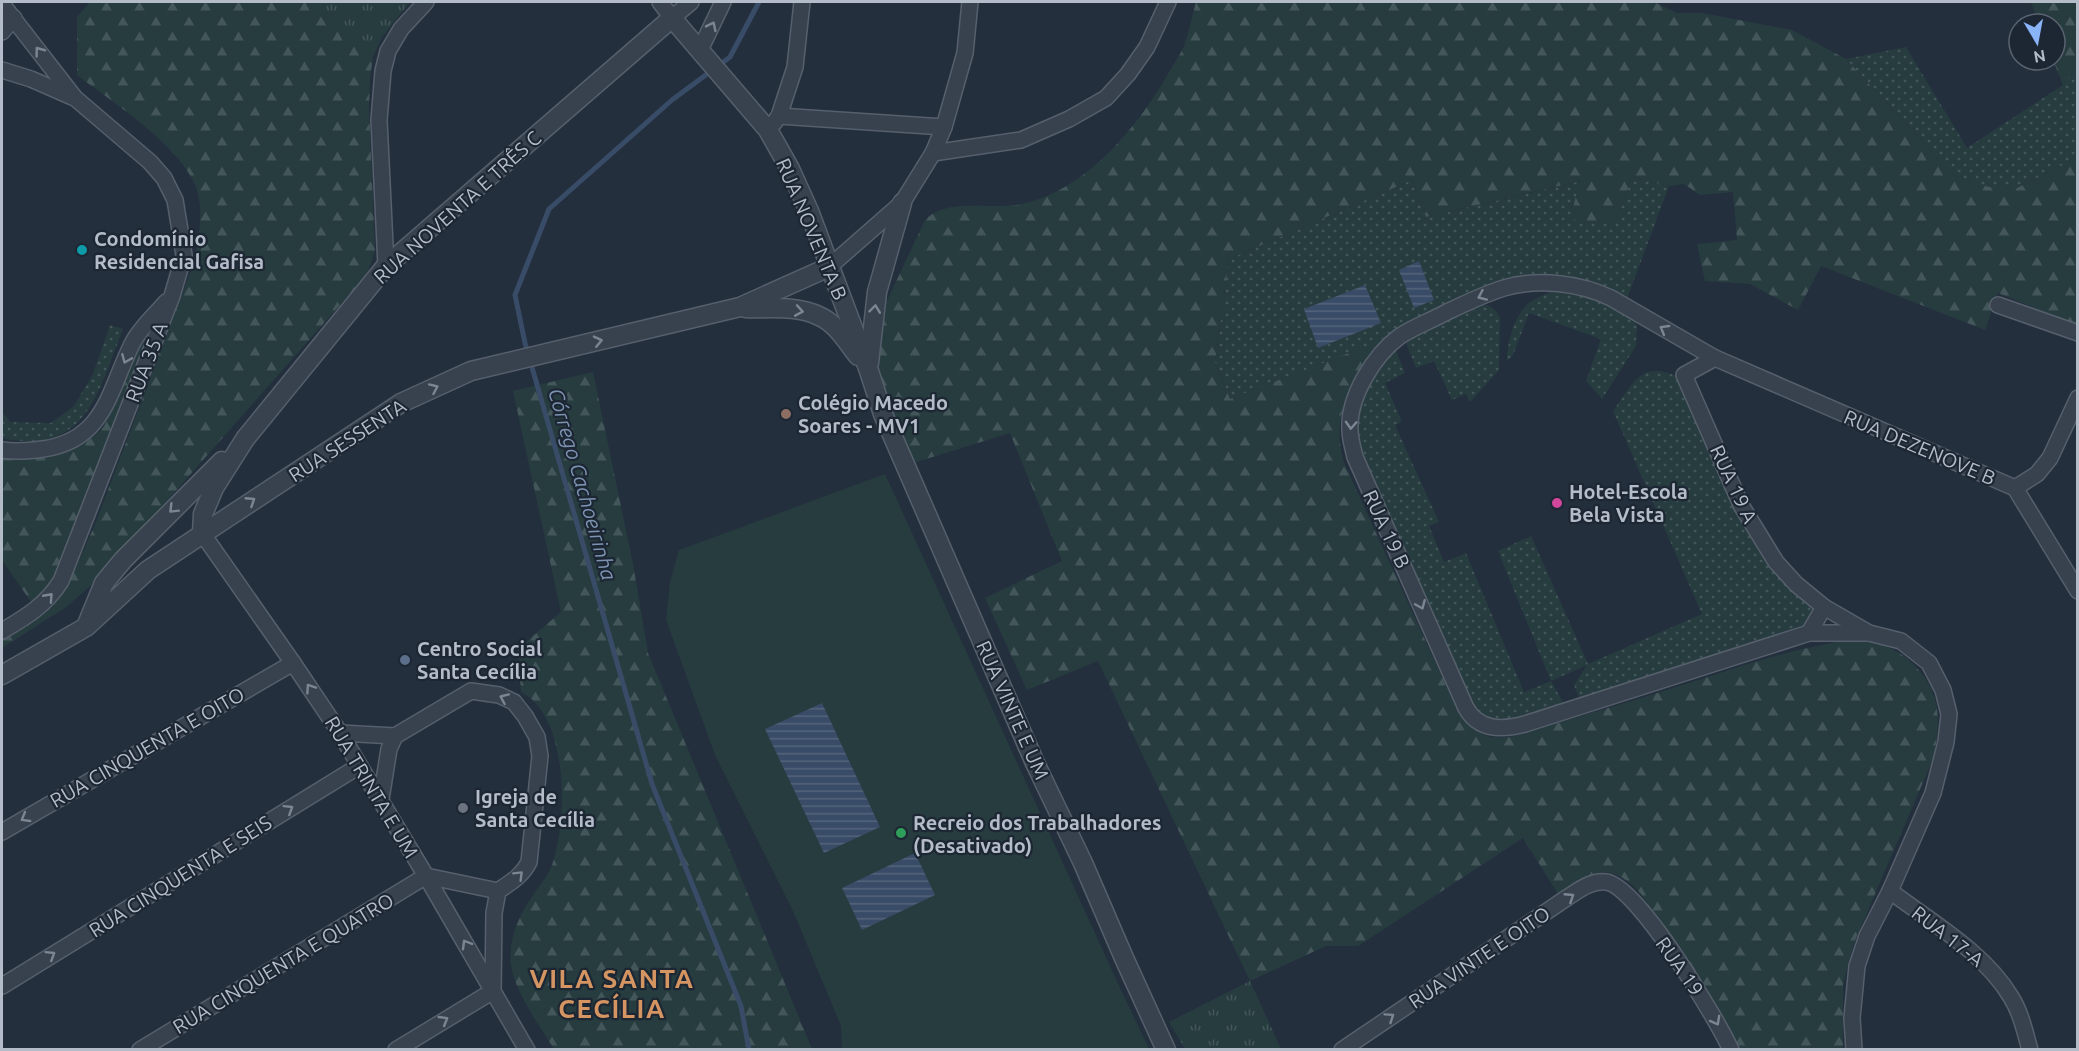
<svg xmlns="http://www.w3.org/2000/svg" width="2079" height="1051" font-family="Ubuntu,sans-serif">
	<defs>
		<pattern id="grass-dots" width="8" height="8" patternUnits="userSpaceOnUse" patternTransform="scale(1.5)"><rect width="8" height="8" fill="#263c3f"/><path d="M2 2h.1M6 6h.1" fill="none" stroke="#435659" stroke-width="1.8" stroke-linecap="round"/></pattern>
		<pattern id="forest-firs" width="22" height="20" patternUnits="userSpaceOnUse" patternTransform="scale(1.5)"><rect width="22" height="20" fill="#263c3f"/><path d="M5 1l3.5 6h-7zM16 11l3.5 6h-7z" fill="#435659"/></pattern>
		<pattern id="park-tufts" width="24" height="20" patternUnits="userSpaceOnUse" patternTransform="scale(1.5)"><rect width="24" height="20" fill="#263c3f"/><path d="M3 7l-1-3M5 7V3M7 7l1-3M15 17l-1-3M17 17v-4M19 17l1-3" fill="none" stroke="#435659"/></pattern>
		<pattern id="water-rules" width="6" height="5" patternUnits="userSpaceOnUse" patternTransform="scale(1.5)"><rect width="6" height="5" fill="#394c67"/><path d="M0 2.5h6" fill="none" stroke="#53647b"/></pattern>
	</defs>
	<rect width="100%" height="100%" fill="#242f3e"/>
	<g fill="url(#grass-dots)">
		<path d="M1906 47 1967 148 2063 85 2077 70V158L2017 188H1989L1953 175 1846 59Z"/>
		<path d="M1632 177 1669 186 1625 304 1540 281 1230 399 1215 362 1229 259 1412 180 1426 217 1581 181 1614 225Z"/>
		<path d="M1557 289H1577L1632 317 1637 326 1636 346 1602 399 1586 381 1601 339 1529 313 1513 355 1507 361C1507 344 1514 316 1528 304 1536 297 1548 294 1557 289Z"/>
		<path d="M1480 304C1491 305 1495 308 1500 318L1499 370 1470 402 1466 394 1452 400 1434 361 1416 368 1404 338Z"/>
		<path d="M110 325 123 329C98 391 87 457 2 438V415L4 414 10 422 51 423 74 406 93 374Z"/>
		<path d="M1394 346 1405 373 1385 383 1402 422 1395 425 1439 522 1429 526 1444 562 1466 553 1524 692 1551 681 1498 551 1531 536 1588 664 1702 614 1613 411C1634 382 1642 358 1682 379L1717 459 1811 604 1813 613 1809 626 1582 705 1574 685 1587 665 1551 681 1567 709 1509 725 1477 717 1353 439 1358 401Z"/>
	</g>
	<g fill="url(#forest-firs)">
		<path d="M90 2H305L373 57 370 78 369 110 375 250 369 269 362 280 98 579 66 607 2 648V640L31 622 50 607 70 581 96 522 195 260C199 237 204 210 196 187 179 144 113 103 77 75V17Z"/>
		<path d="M1196 2H1654L1677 13H1702L1792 30 1846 59 1953 175 1989 187 2017 188 2077 158V325L1998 293 1985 330 1821 266 1798 310 1750 284 1705 281 1697 244 1737 240 1733 192 1700 195 1684 184 1669 186 1632 177 1614 225 1570 219 1580 181 1426 217 1412 180 1229 259 1215 362 1230 399 1398 334C1362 373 1327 403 1344 463L1454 703C1468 729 1482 742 1514 736 1574 718 1633 701 1692 682 1735 668 1778 653 1823 645 1836 642 1850 639 1864 640 1879 642 1897 650 1909 660 1941 689 1942 719 1933 759L1854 943 1843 984V1049H1737L1713 1001 1641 894C1609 859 1593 872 1558 894L1523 838 1358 946H1326L1250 981 1098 661 1027 690 985 598 1062 561 1010 433 910 464 877 369 879 328 885 305 925 220C945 198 989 209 1017 205 1083 194 1137 128 1168 74 1173 65 1180 55 1184 46 1189 32 1192 16 1196 2Z"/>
		<path d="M2031 2H2077V70L2063 85 2053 60H2055V24H2039Z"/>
		<path d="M153 325 58 571 47 588 31 602 2 560V457C38 457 79 457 104 426L138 351Z"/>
		<path d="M593 372 633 564 648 653 812 1049H554C541 1028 513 989 511 964 508 937 520 914 535 892 541 884 548 876 552 865 568 821 569 716 521 692L518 649 561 612 513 391Z"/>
	</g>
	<g fill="url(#park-tufts)">
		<path d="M305 2H410L382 37 373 57Z"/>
		<path d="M1250 981 1281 1049H1185L1169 1022Z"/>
	</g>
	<path fill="#263c3f" d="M885 474 1121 990 1149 1049H842L841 1026 793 911 715 755 666 620 670 582 679 550Z"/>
	<g fill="url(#water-rules)">
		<path d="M1419 261 1434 300 1414 308 1399 270Z"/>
		<path d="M1365 285 1381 323 1318 348 1304 309Z"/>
		<path d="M822 703 880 827 824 853 765 729Z"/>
		<path d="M915 853 935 895 862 930 842 888Z"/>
	</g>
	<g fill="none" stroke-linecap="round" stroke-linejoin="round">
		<path stroke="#394c67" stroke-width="5" d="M749 1050 741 1006 652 784 525 343 515 295 549 209 672 100 730 57 759 2"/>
		<defs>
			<g id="minor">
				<path d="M660 2 672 18 691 2"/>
				<path d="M2 4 75 98 150 162 164 178 175 200 184 255 172 296 61 581C46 605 26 617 2 631"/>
				<path d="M2 32 14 18"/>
				<path d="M700 50 723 2"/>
				<path d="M2 70 31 79 72 97"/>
				<path d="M779 116 944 127"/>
				<path d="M774 123 779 116 795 67 802 2"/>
				<path d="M933 153 1021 140 1069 119 1106 98 1128 74 1147 47 1168 2"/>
				<path d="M386 266 379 120 383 71 388 51 401 29 426 2"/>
				<path d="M829 267 902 203 933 153 944 127 965 53 970 2"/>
				<path d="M1998 305 2078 333"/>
				<path d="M1715 358 1684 375 1741 505 1776 562 1796 584 1824 607 1869 633 1901 641 1929 663 1943 690 1949 714 1946 742 1933 793 1890 891 1867 936 1857 966 1852 1018 1854 1050"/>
				<path d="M2 450C15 452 29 451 43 449 106 440 109 389 133 342 141 327 155 315 166 302"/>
				<path d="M2015 488 2037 474 2050 458 2078 398"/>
				<path d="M202 533 293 663 340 733 426 876 527 1050"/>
				<path d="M1809 633 1824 607"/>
				<path d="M1869 633H1809L1525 724C1503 730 1479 731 1466 708L1355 457C1353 448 1350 439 1350 430 1348 397 1374 355 1400 336 1414 327 1430 321 1445 313 1464 304 1484 294 1504 288 1538 278 1580 283 1611 298L1715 358 2015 488 2078 591"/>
				<path d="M340 733 395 736"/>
				<path d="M2 832 293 663"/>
				<path d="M1890 891C1931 922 1984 952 2011 997 2021 1013 2025 1032 2030 1050"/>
				<path d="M2 986 359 766"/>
				<path d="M140 1050 426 876 498 891C511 882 522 876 529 862L540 756 537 737 525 716 514 702 499 695 471 691 395 736 389 749 381 799"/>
				<path d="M396 1050 493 991 494 913 498 891"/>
				<path d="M1342 1050 1568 897C1579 890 1592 880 1606 882 1637 885 1717 1019 1731 1050"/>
			</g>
			<g id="tertiary">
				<path d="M745 308C769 309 797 305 819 316 836 323 847 342 858 356"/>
				<path d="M869 363 877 292 902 203"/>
				<path d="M202 533 203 514 214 488 245 439 386 266 672 18 768 130 790 169 809 211 868 368 883 414 1035 763 1083 863 1124 958 1166 1050"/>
				<path d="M88 622 104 583 123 560 222 461"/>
				<path d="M2 675 86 627 148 570 401 403 471 371 740 307 829 267"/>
			</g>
		</defs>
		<use href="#minor" stroke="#565f6c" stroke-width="18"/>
		<use href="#tertiary" stroke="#565f6c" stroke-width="21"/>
		<use href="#minor" stroke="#38414e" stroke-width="15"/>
		<use href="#tertiary" stroke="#38414e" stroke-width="18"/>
	</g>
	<defs><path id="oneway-chevron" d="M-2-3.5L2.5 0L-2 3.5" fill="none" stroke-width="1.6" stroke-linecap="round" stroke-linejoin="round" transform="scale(1.5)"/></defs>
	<g stroke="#7c8592">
		<use href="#oneway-chevron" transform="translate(712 26) rotate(-64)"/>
		<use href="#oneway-chevron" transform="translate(39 51) rotate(-127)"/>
		<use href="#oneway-chevron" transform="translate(1482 296) rotate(156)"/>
		<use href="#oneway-chevron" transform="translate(875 309) rotate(-83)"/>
		<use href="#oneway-chevron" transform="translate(799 311) rotate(10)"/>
		<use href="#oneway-chevron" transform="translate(1664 329) rotate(-150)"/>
		<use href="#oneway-chevron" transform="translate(598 341) rotate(-13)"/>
		<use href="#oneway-chevron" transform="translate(126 359) rotate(113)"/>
		<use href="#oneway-chevron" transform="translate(434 388) rotate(-24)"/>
		<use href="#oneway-chevron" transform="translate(1351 425) rotate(93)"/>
		<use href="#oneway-chevron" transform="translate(251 501) rotate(-33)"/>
		<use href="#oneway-chevron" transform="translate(173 509) rotate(135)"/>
		<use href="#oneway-chevron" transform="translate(49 597) rotate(-48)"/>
		<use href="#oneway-chevron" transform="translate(1421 605) rotate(67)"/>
		<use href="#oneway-chevron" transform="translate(310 688) rotate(-124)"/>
		<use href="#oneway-chevron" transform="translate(504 698) rotate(-156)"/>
		<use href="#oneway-chevron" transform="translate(289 809) rotate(-32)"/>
		<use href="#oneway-chevron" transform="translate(25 818) rotate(150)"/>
		<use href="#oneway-chevron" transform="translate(519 875) rotate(-45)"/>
		<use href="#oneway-chevron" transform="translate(1570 897) rotate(-33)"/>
		<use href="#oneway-chevron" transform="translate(466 944) rotate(-120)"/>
		<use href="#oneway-chevron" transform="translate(51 955) rotate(-32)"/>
		<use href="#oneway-chevron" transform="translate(1390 1017) rotate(-34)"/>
		<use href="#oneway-chevron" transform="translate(444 1020) rotate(-31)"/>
		<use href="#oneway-chevron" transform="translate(1716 1021) rotate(61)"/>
	</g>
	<circle fill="#0f9aa8" stroke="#1d2633" stroke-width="2" cx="82" cy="250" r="6"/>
	<circle fill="#8d6e63" stroke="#1d2633" stroke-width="2" cx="786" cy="414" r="6"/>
	<circle fill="#d1479c" stroke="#1d2633" stroke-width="2" cx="1557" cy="503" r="6"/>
	<circle fill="#5c6f8a" stroke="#1d2633" stroke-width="2" cx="405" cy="660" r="6"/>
	<circle fill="#6b7280" stroke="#1d2633" stroke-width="2" cx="463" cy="808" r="6"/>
	<circle fill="#2e9e5b" stroke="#1d2633" stroke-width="2" cx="901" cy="833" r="6"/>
	<g text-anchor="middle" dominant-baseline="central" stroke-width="4.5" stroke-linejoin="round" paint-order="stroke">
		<g font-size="20" fill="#b4bcc9" stroke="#1d2633">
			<text transform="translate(457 207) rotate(-42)">RUA NOVENTA E TRÊS C</text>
			<text transform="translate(812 229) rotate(67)">RUA NOVENTA B</text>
			<text transform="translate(146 362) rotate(-69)">RUA 35 A</text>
			<text transform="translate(347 440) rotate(-33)">RUA SESSENTA</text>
			<text transform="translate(1920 447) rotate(23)">RUA DEZENOVE B</text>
			<text transform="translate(1734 484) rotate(65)">RUA 19 A</text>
			<text transform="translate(1387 529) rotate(65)">RUA 19 B</text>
			<text transform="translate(1013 710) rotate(66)">RUA VINTE E UM</text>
			<text transform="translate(147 747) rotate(-30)">RUA CINQUENTA E OITO</text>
			<text transform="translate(372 787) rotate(59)">RUA TRINTA E UM</text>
			<text transform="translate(180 876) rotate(-32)">RUA CINQUENTA E SEIS</text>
			<text transform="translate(1948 936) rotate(38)">RUA 17-A</text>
			<text transform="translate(1479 957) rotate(-34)">RUA VINTE E OITO</text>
			<text transform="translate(283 963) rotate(-31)">RUA CINQUENTA E QUATRO</text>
			<text transform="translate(1680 966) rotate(55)">RUA 19</text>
		</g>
		<g font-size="20" font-weight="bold" fill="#b4bcc9" stroke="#1d2633" text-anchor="start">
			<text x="94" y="238">Condomínio<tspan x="94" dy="23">Residencial Gafisa</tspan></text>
			<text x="798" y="402">Colégio Macedo<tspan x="798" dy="23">Soares - MV1</tspan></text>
			<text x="1569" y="491">Hotel-Escola<tspan x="1569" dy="23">Bela Vista</tspan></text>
			<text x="417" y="648">Centro Social<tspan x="417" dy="23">Santa Cecília</tspan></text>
			<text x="475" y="796">Igreja de<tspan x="475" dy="23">Santa Cecília</tspan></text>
			<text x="913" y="822">Recreio dos Trabalhadores<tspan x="913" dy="23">(Desativado)</tspan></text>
		</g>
		<g font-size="21" font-style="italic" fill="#7c92b1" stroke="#1d2633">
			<text transform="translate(583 484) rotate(74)">Córrego Cachoeirinha</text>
		</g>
		<g font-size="26" font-weight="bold" letter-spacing="1.5" fill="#d59563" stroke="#1d2633">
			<text x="612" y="978">VILA SANTA<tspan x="612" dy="30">CECÍLIA</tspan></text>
		</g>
	</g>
	<rect width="2079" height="1051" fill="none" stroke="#b4bcc9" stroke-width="6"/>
	<g transform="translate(2037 42) rotate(170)"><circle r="28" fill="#1d2633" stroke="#59626f" stroke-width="1.5"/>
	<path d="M0-4.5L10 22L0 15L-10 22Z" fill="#8ab4f8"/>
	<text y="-9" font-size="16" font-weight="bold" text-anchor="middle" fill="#b4bcc9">N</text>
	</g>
</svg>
